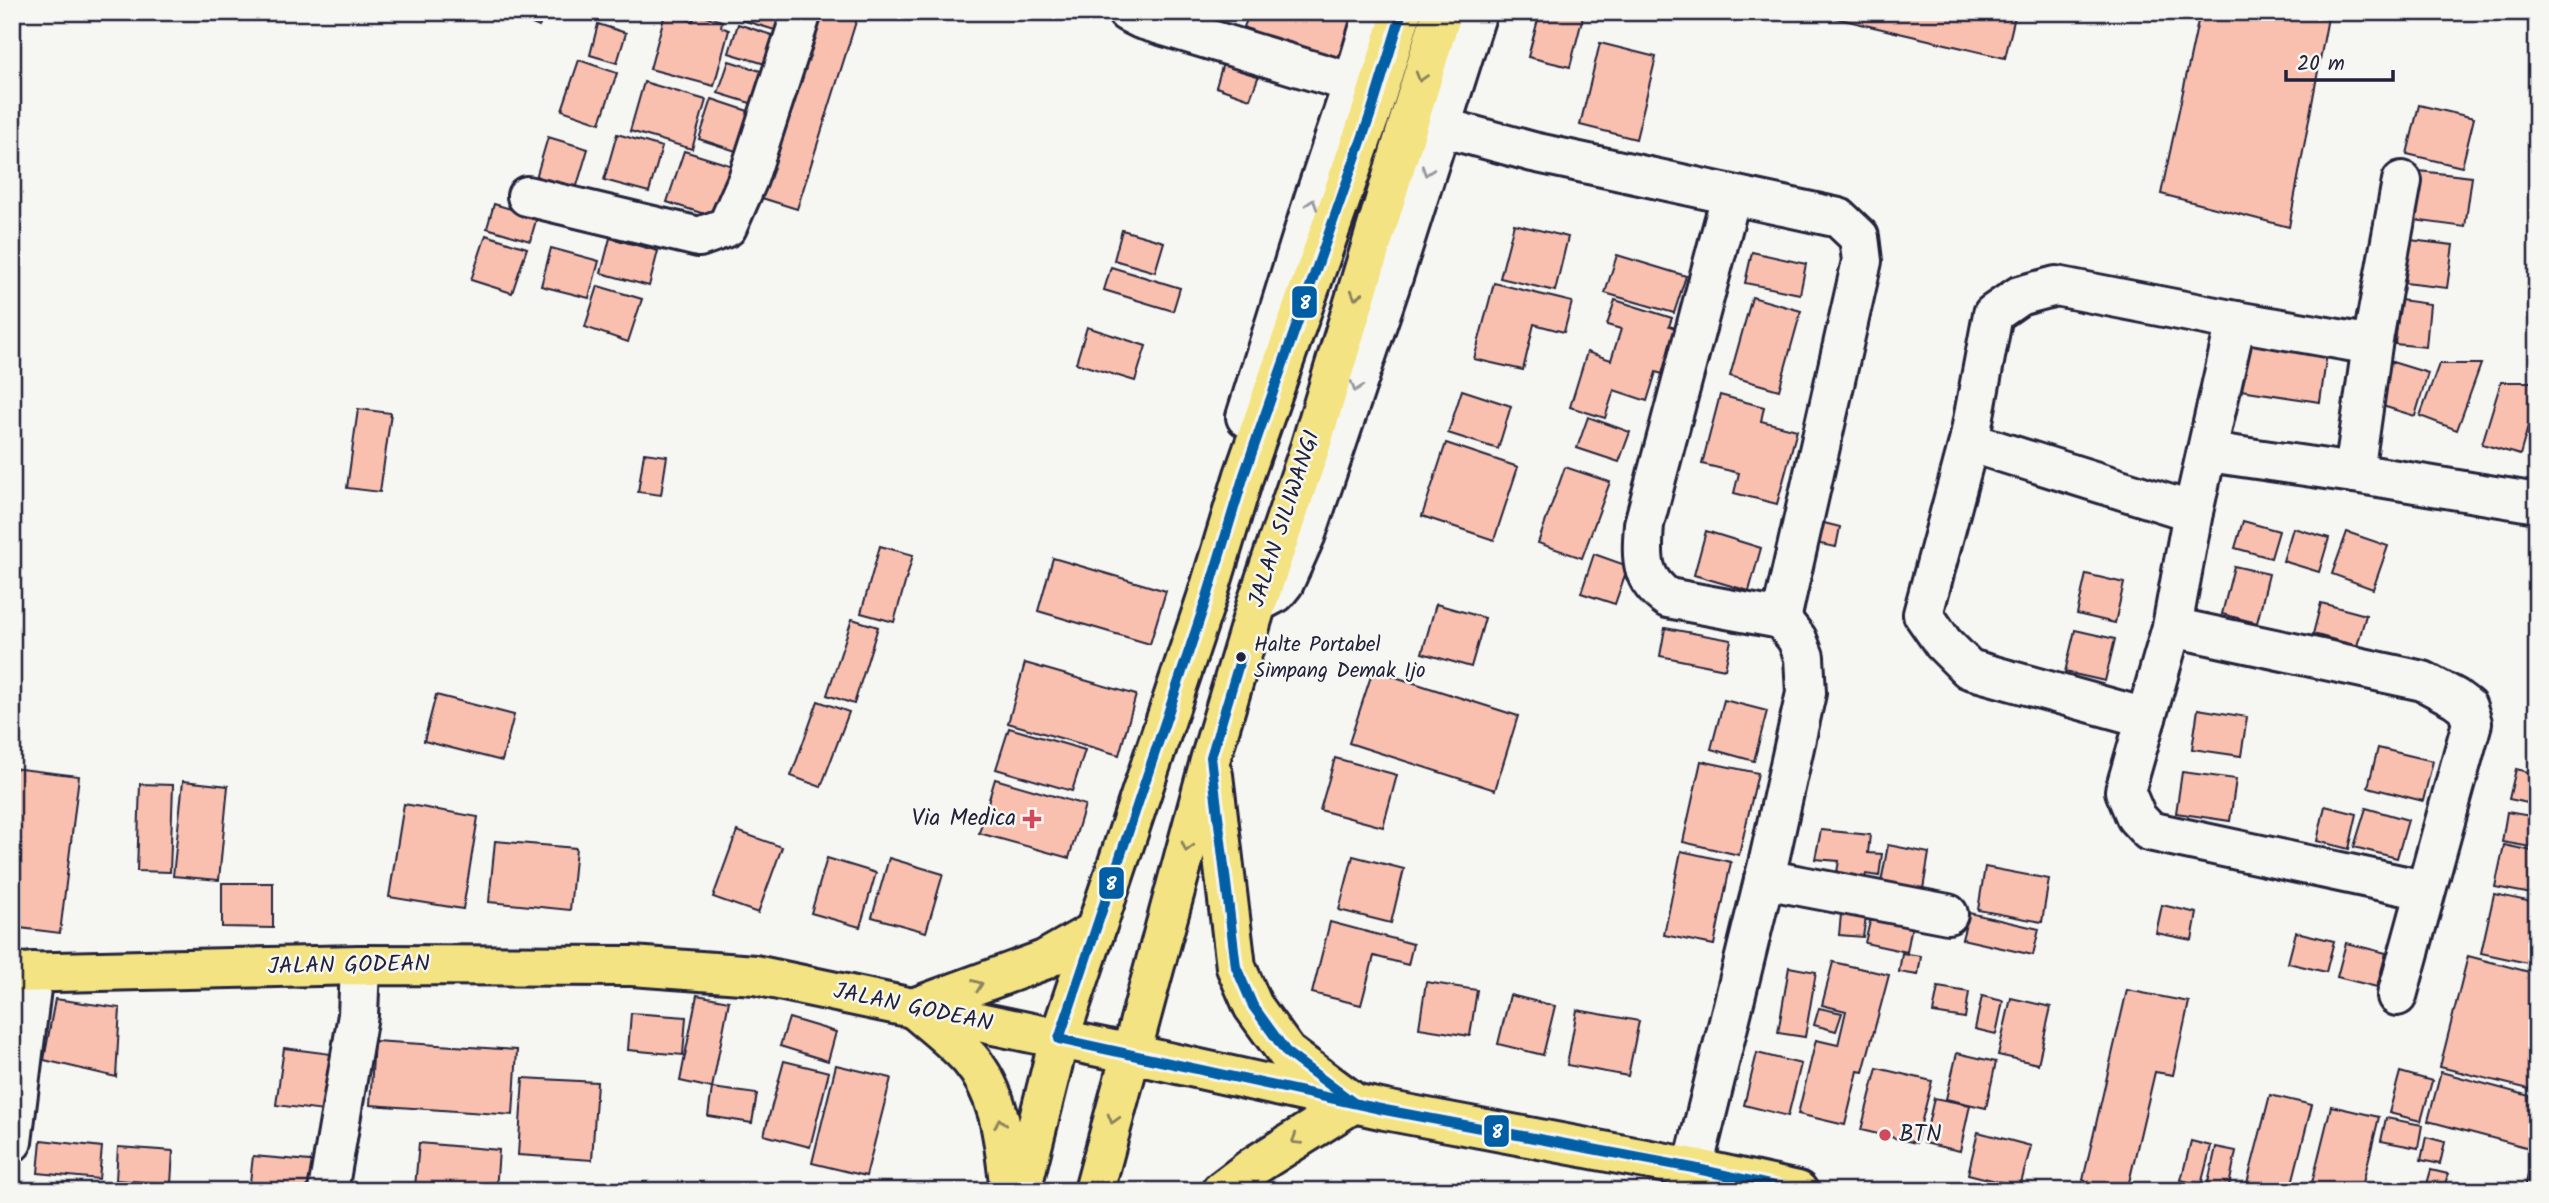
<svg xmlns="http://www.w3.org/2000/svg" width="2549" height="1203" font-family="Kalam,sans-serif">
	<rect width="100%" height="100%" fill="#f6f6f2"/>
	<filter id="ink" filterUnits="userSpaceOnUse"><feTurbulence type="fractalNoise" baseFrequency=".0143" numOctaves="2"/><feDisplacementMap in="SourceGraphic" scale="14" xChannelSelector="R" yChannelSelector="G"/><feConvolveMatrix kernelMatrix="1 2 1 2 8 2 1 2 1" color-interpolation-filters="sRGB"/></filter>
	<g filter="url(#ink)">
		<g fill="#f9c0b0" stroke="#22223b" stroke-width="2">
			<path d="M505 12H546L539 27Z"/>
			<path d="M745 12H795L788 34 742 20Z"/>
			<path d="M820 12H859L797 209 762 198Z"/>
			<path d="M1250 12H1358L1334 66 1244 27Z"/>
			<path d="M1540 12H1584L1570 67 1528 57Z"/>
			<path d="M1810 12H2016L2005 58Z"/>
			<path d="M2200 12H2329L2289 227 2161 194Z"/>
			<path d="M665 14 693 21 695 14 722 21 721 27 729 30 714 86 650 69Z"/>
			<path d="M598 24 626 33 617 63 590 55Z"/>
			<path d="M738 24 784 39 775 67 729 53Z"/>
			<path d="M1600 43 1656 57 1636 139 1580 125Z"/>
			<path d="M579 60 617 73 600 123 562 110Z"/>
			<path d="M729 61 770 74 760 106 718 93Z"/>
			<path d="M1223 63 1259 75 1250 99 1216 87Z"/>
			<path d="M644 82 706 100 692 149 630 131Z"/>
			<path d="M712 99 757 114 745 154 699 139Z"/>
			<path d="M2419 105 2474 118 2462 167 2407 154Z"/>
			<path d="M617 134 662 147 649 192 604 180Z"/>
			<path d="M548 137 588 149 573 199 533 188Z"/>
			<path d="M684 151 739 168 723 220 667 202Z"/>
			<path d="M2419 171 2472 177 2465 227 2413 220Z"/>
			<path d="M494 204 537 217 530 241 487 228Z"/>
			<path d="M1514 224 1568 237 1555 291 1500 278Z"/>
			<path d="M1122 230 1164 242 1155 272 1114 260Z"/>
			<path d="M486 235 527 248 512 293 471 280Z"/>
			<path d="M610 238 658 251 649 286 601 273Z"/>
			<path d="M2410 240 2453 245 2447 288 2405 283Z"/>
			<path d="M551 248 599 261 589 298 541 286Z"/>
			<path d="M1752 252 1806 264 1800 294 1745 283Z"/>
			<path d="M1617 255 1686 276 1674 313 1605 293Z"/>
			<path d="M1111 267 1180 288 1173 311 1104 290Z"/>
			<path d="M1494 283 1572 302 1564 332 1534 324 1523 370 1474 359Z"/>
			<path d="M598 286 642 299 628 342 585 327Z"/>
			<path d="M1752 297 1801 311 1779 390 1730 376Z"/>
			<path d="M1615 300 1672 318 1669 326 1690 333 1675 378 1656 372 1647 401 1614 390 1605 418 1570 407 1587 352 1611 360 1621 329 1607 325Z"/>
			<path d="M2400 300 2430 304 2426 347 2395 344Z"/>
			<path d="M1087 327 1146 346 1135 381 1076 363Z"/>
			<path d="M2242 341 2327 353 2320 402 2234 389Z"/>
			<path d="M2389 361 2428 373 2415 416 2376 404Z"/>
			<path d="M2439 364H2481L2457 430 2420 416Z"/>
			<path d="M2501 382H2537V395L2520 455 2482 444Z"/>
			<path d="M1462 390 1511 406 1498 449 1448 433Z"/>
			<path d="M1720 395 1764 407 1761 421 1797 430 1777 504 1734 493 1739 473 1702 464Z"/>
			<path d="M358 409 391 413 380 492 347 488Z"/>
			<path d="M1588 417 1630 432 1619 462 1577 448Z"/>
			<path d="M1446 443 1518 467 1494 540 1422 516Z"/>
			<path d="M644 453 667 456 661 495 638 492Z"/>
			<path d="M1565 467 1610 482 1582 558 1538 543Z"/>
			<path d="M2243 521 2279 531 2271 558 2235 548Z"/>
			<path d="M1820 522 1840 527 1836 547 1815 543Z"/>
			<path d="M2293 528 2329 538 2319 572 2283 561Z"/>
			<path d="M1706 531 1761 548 1749 591 1694 575Z"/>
			<path d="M2347 532 2388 546 2373 589 2332 574Z"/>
			<path d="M880 546 913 555 894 622 861 613Z"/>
			<path d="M1594 554 1628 566 1615 604 1581 593Z"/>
			<path d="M1053 558 1166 591 1150 644 1038 611Z"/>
			<path d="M2234 566 2269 574 2257 623 2222 614Z"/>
			<path d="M2086 574 2124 583 2115 623 2077 614Z"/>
			<path d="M2321 603 2366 615 2357 646 2313 634Z"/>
			<path d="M1436 604 1485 618 1471 667 1422 653Z"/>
			<path d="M852 619 878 627 854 704 827 695Z"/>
			<path d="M1665 628 1731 640 1725 669 1660 656Z"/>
			<path d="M2075 630 2115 639 2105 681 2065 672Z"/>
			<path d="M1025 663 1136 695 1119 755 1008 723Z"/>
			<path d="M1373 670 1518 716 1495 790 1349 743Z"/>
			<path d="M436 695 514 715 502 761 424 741Z"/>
			<path d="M1724 700 1767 711 1754 761 1711 749Z"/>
			<path d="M818 701 849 712 821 787 791 776Z"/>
			<path d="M2198 709 2247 717 2241 756 2192 749Z"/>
			<path d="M1009 728 1085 750 1072 791 996 769Z"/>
			<path d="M2378 748 2433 761 2423 801 2368 787Z"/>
			<path d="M1335 758 1397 775 1383 827 1320 810Z"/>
			<path d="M1701 761 1758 773 1739 855 1683 842Z"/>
			<path d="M12 768 79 776 60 933 12 927Z"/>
			<path d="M2516 769 2537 774V805L2509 799Z"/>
			<path d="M2182 772 2236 779 2230 821 2176 813Z"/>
			<path d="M995 779 1085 805 1069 858 979 833Z"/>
			<path d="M183 781 228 786 219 880 173 876Z"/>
			<path d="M140 784 173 785 170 872 137 871Z"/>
			<path d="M404 804 478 817 463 909 389 897Z"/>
			<path d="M2325 806 2357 814 2349 849 2317 841Z"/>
			<path d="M2366 808 2408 820 2397 858 2354 847Z"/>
			<path d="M2507 812 2537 817V848L2502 842Z"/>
			<path d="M1821 830 1870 835 1868 853 1882 854 1879 876 1866 874 1862 889 1835 883 1839 861 1815 859Z"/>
			<path d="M737 831 782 847 758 913 713 897Z"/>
			<path d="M495 841 576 848 570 910 489 902Z"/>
			<path d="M1888 845 1929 853 1921 901 1879 893Z"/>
			<path d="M2504 845 2537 852V895L2495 887Z"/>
			<path d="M1681 851 1731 862 1714 945 1664 935Z"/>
			<path d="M1353 856 1404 869 1391 923 1339 910Z"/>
			<path d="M827 858 876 873 860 927 811 913Z"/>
			<path d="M889 858 943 874 926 932 872 917Z"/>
			<path d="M1985 867 2049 879 2042 922 1978 910Z"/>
			<path d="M222 883H273V928L222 927Z"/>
			<path d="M2494 894 2537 903V965L2481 953Z"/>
			<path d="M2162 905 2197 913 2192 940 2156 933Z"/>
			<path d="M1969 913 2039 929 2033 955 1962 939Z"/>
			<path d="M1841 914 1866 917 1863 937 1839 935Z"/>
			<path d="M1871 917 1912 925 1907 952 1865 943Z"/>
			<path d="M1330 922 1413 944 1408 965 1374 956 1361 1005 1312 993Z"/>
			<path d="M2296 932 2334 941 2326 972 2288 963Z"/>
			<path d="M2346 943 2386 953 2377 987 2337 977Z"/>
			<path d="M1902 953 1921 956 1918 975 1899 972Z"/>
			<path d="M2468 956 2537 974V1091L2440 1067Z"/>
			<path d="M1833 962 1889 975 1863 1072 1858 1071 1845 1125 1798 1114 1816 1040 1838 1045 1846 1011 1822 1005Z"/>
			<path d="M1789 967 1816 972 1805 1037 1778 1033Z"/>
			<path d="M1426 982 1477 990 1470 1036 1419 1028Z"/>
			<path d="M1938 987 1969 992 1965 1018 1933 1013Z"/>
			<path d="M2127 990 2189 1002 2173 1075 2155 1072 2127 1191H2124L2083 1180Z"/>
			<path d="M697 995 729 1001 712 1088 680 1081Z"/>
			<path d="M1510 995 1555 1006 1543 1055 1498 1044Z"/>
			<path d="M1982 996 2003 1001 1996 1034 1975 1029Z"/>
			<path d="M2011 998 2051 1007 2038 1064 1998 1055Z"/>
			<path d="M55 999 120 1008 116 1077 44 1060Z"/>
			<path d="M1819 1008 1842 1013 1836 1031 1814 1025Z"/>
			<path d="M1577 1010 1639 1021 1628 1076 1567 1065Z"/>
			<path d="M631 1013 686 1017 683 1055 628 1050Z"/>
			<path d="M789 1018 836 1032 828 1061 780 1046Z"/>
			<path d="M374 1041 517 1050 513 1115 370 1105Z"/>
			<path d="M284 1048 347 1056 339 1113 276 1105Z"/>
			<path d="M1757 1053 1801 1064 1788 1116 1744 1105Z"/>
			<path d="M1957 1053 1996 1062 1986 1108 1946 1099Z"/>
			<path d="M784 1061 829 1072 810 1147 764 1135Z"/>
			<path d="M836 1065 891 1078 866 1176 812 1163Z"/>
			<path d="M1877 1068 1932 1081 1916 1143 1861 1130Z"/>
			<path d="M2400 1072 2432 1081 2421 1121 2389 1113Z"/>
			<path d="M2441 1072 2537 1098V1150L2428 1121Z"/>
			<path d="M523 1078 597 1082 592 1160 518 1155Z"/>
			<path d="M712 1088 757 1094 752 1123 708 1116Z"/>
			<path d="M2270 1095 2312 1105 2290 1191H2245Z"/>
			<path d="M1934 1098 1970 1105 1960 1151 1924 1143Z"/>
			<path d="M2331 1106 2379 1117 2361 1191H2310Z"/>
			<path d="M2386 1118 2422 1125 2418 1148 2381 1141Z"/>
			<path d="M1978 1132 2031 1146 2020 1187 1968 1174Z"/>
			<path d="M2426 1137 2445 1142 2440 1164 2421 1160Z"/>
			<path d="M41 1140 102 1147 99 1179 38 1173Z"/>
			<path d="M2191 1141 2211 1146 2201 1185 2181 1180Z"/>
			<path d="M419 1143 499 1150 496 1191 415 1187Z"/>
			<path d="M118 1147 173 1151 171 1184 116 1180Z"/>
			<path d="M2216 1147 2236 1151 2228 1191 2207 1187Z"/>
			<path d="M253 1156 321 1162 318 1191H249Z"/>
			<path d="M2532 1160 2537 1161V1191H2524Z"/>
			<path d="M2431 1170 2448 1174 2443 1191H2425Z"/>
			<path d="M37 1182 75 1190 35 1191Z"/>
		</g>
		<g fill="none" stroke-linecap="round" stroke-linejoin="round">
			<defs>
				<g id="minor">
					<path d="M1127 12 1141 19 1353 83"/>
					<path d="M1441 127 1533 152 1839 218 1859 237 1862 261 1781 619"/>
					<path d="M527 196 699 237 727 227 748 179 802 12"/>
					<path d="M2236 321 2193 512 2172 627 2125 791 2136 817 2149 831 2424 890"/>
					<path d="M1246 417 1314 199 1353 83 1374 12"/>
					<path d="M1969 442 2193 512"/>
					<path d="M2208 452 2354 473 2537 503"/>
					<path d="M2354 473 2372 345 2402 181"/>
					<path d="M1257 603 1276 593 1284 583 1306 534 1394 274 1477 12"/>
					<path d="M2172 627 2423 681 2455 698 2467 707 2472 723 2397 996"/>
					<path d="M2146 718 1969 669 1943 643 1923 614 1969 442 1993 314 2019 296 2056 286 2236 321 2372 345"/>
					<path d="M1764 879 1948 914"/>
					<path d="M12 1142 33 972"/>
					<path d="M1693 1168 1769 860 1806 693 1804 657 1797 639 1781 619 1668 598C1639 579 1642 555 1644 524L1731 196"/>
					<path d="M328 1191 358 1015 360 965"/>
				</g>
				<path id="major" d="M12 973 360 965 632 966 755 975 1132 1054 1385 1110 1693 1168 1798 1191"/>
				<g id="highway">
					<path d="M1213 775 1236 967 1253 1006 1287 1053 1354 1103 1254 1166 1221 1191"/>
					<path d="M1010 1191C1004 1144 1002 1096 970 1059 953 1040 932 1024 913 1008L1044 960 1095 931"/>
					<path d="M1021 1191 1059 1039 1207 597 1244 475 1371 113 1402 12"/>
					<path d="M1094 1191 1211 757 1257 603 1310 448 1442 12"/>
				</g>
			</defs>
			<use href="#minor" stroke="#22223b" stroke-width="44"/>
			<use href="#major" stroke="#22223b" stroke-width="44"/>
			<use href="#highway" stroke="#22223b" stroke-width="44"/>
			<use href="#minor" stroke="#f6f6f2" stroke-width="38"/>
			<use href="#major" stroke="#f4e382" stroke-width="38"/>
			<use href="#highway" stroke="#f4e382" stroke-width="38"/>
			<defs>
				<g id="bus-1">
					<path d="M1402 12 1371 113 1244 475 1207 597 1059 1039 1385 1110 1693 1168 1797 1191"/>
					<path d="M1241 657 1211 757 1236 967 1253 1006 1287 1053 1354 1103"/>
				</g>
			</defs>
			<use href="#bus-1" stroke="#f6f6f2" stroke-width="16"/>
			<use href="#bus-1" stroke="#005ea5" stroke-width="10"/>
		</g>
		<defs><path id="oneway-chevron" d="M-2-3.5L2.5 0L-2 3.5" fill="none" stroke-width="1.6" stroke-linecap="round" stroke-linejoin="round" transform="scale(1.75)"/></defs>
		<g stroke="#8b825e">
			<use href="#oneway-chevron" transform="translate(1421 77) rotate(107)"/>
			<use href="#oneway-chevron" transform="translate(1356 295) rotate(107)"/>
			<use href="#oneway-chevron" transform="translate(1187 847) rotate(105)"/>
			<use href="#oneway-chevron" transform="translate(978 985) rotate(-21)"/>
			<use href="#oneway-chevron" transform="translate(1113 1119) rotate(106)"/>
			<use href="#oneway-chevron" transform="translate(1000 1123) rotate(-102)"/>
			<use href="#oneway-chevron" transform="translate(1296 1140) rotate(148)"/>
		</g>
		<g stroke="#9797a0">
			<use href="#oneway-chevron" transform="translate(1427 171) rotate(108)"/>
			<use href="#oneway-chevron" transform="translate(1312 204) rotate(-72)"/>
			<use href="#oneway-chevron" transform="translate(1356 387) rotate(109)"/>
		</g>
	</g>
	<circle fill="#22223b" stroke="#f6f6f2" stroke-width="2.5" cx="1241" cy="657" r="6"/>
	<g fill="#d1495b" stroke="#f6f6f2" stroke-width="2.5">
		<path d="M1028.5 808.5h7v7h7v7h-7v7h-7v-7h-7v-7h7z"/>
		<circle cx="1885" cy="1135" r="7"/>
	</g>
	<g text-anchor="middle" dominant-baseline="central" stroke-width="5" stroke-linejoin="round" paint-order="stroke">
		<g font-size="21" fill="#22223b" stroke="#f6f6f2" text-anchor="start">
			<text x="1254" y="645">Halte Portabel<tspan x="1254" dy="26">Simpang Demak Ijo</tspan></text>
		</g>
		<g font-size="23" fill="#22223b" stroke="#f6f6f2">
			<text transform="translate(1285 519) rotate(-72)">JALAN SILIWANGI</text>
			<text transform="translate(349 966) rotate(-1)">JALAN GODEAN</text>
			<text transform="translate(913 1008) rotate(12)">JALAN GODEAN</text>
		</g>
		<g font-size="23" fill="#22223b" stroke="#f6f6f2" text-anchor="end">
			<text x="1016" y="819">Via Medica</text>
			<text x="1899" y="1135" text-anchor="start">BTN</text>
		</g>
	</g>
	<g stroke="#f6f6f2" stroke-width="2.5">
		<rect x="1291" y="285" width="27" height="34" rx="7" fill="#005ea5"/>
		<rect x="1098" y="866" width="27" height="34" rx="7" fill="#005ea5"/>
		<rect x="1483" y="1114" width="27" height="34" rx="7" fill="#005ea5"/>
	</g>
	<g font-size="19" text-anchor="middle" font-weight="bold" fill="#fff">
		<text x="1305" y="309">8</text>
		<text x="1111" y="890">8</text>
		<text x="1497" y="1138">8</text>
	</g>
	<rect width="2549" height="1203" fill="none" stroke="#f6f6f2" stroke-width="42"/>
	<rect x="21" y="21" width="2507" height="1161" fill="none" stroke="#22223b" stroke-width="2.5" filter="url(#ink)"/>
	<path d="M2286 70v10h107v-10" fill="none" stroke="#22223b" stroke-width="3.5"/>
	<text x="2297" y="70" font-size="21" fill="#22223b" stroke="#f6f6f2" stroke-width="5" paint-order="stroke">20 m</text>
</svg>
